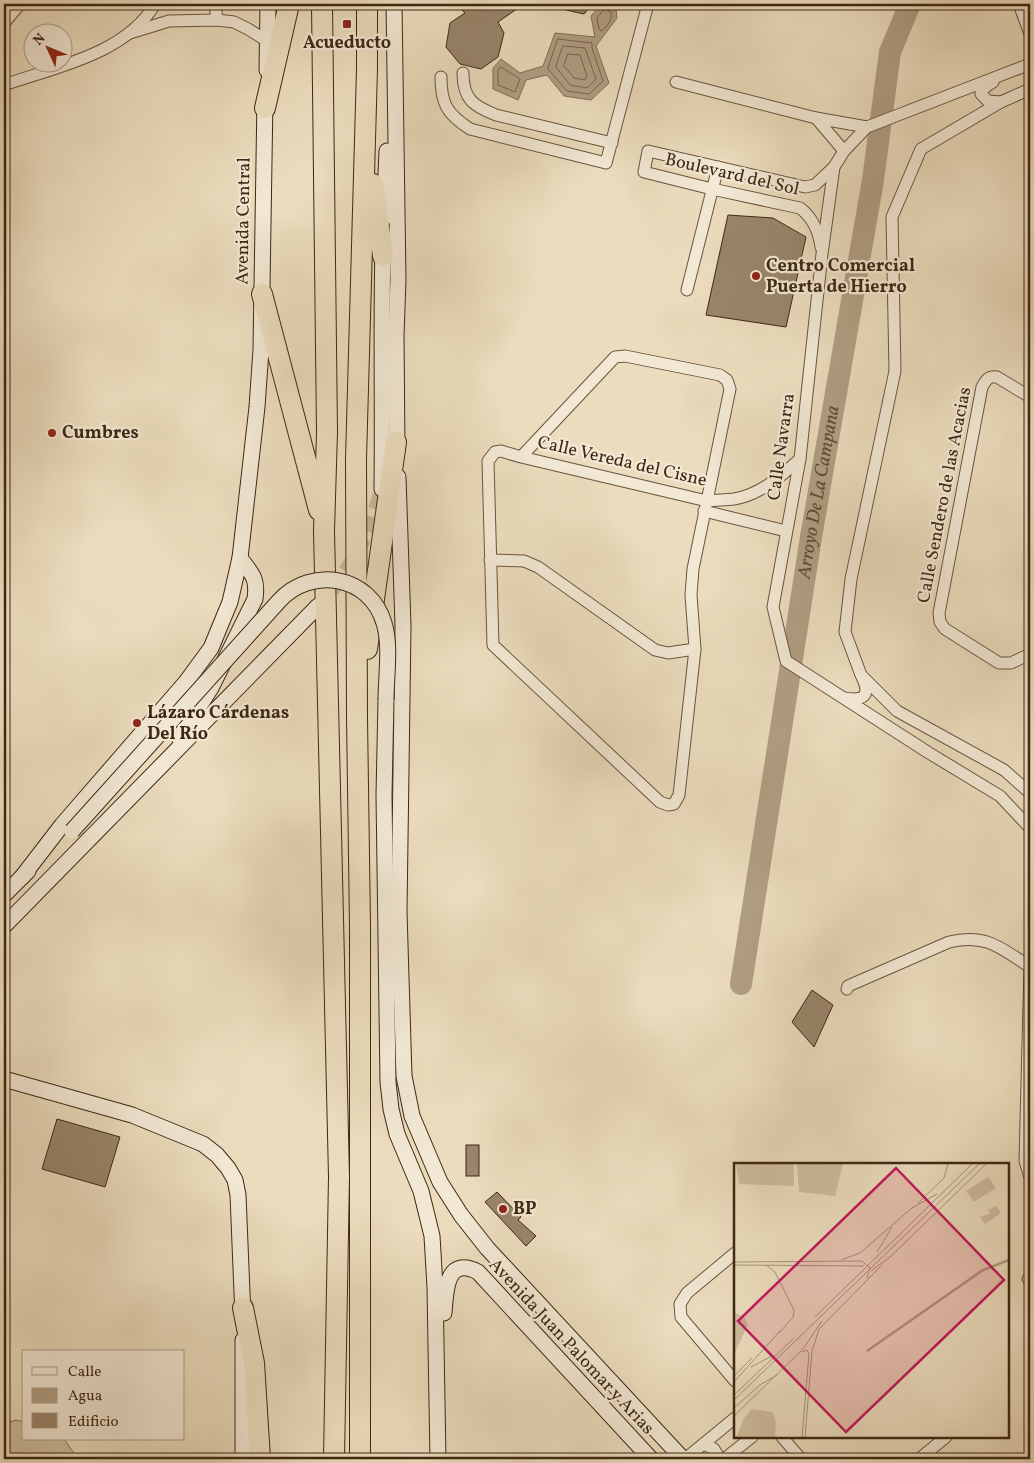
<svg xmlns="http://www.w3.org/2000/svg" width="1034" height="1463" font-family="Vollkorn,serif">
	<rect width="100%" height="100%" fill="#ebdcbd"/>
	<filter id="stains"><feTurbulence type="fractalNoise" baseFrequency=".004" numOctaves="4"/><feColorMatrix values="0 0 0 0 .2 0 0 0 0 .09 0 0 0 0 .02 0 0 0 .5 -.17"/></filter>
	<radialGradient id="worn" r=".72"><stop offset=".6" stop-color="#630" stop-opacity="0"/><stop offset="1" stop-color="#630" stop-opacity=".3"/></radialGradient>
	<path fill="#cebda0" stroke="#86725a" d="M16 1420 24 1422V1439H64L78 1459H4V1424Z"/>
	<path fill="#b09e83" stroke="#826e56" d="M606 4 616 9 617 18 596 46 609 83 591 100 564 96 547 75 526 80 518 100 493 89V68L501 59 520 73 543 66 555 33 595 37 591 16 599 7Z"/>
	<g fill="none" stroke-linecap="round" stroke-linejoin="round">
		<g stroke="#77624b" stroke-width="1">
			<path d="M605 9 611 12C613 19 607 28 601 31L599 29 597 18Z"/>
			<path d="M558 39 592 43V48L603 81 589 94 567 91 548 69Z"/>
			<path d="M563 46 585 48 596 79 587 88 570 85 556 67Z"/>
			<path d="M568 54 580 55 587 76 585 80 574 78 564 66Z"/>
			<path d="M501 67 520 79 515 92 498 85V71Z"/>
		</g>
		<path stroke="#b09e83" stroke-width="22" id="s1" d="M741 984 811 537 873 180 890 52 910 4"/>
	</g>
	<g fill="#98856b" stroke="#3e2713">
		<path d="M456 4H524L498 22 504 33 498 57 481 69 460 64 446 47 450 23 465 13Z"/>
		<path d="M558 4H593L584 14 557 8Z"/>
		<path d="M728 215 773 218 806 237 786 327 706 315Z"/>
		<path d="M812 990 833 1005 814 1047 792 1022Z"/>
		<path d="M57 1119 120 1137 105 1187 42 1169Z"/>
		<rect x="466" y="1145" width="13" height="31"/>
		<path d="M497 1192 521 1217 518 1220 536 1236 526 1246 485 1202Z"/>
	</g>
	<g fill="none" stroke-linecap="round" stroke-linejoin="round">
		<path stroke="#c8b89b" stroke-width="15" stroke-dasharray="15 8" stroke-linecap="butt" d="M332 590C358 558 370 528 382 489"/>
		<defs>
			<g id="street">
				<path d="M215 4 217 20"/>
				<path d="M1019 4 1030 34"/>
				<path d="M4 23 20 4"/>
				<path d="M130 33 169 21 217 20 234 22 248 29 269 42"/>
				<path d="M1030 64 867 127 844 151 834 167 822 254 800 459 773 607 786 661 929 753 1000 796 1030 828"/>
				<path d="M463 73C463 99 473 106 496 115L612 143"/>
				<path d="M441 77C441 104 447 114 470 129L606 163 648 4"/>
				<path d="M676 82 816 118 867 127"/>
				<path d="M993 82 988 85 981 91V94L988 101 1001 102"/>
				<path d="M4 85C55 67 126 54 155 4"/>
				<path d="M1030 89 1001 102 921 149 892 217 895 371 851 579 845 632 861 675 897 711 1004 770 1030 793"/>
				<path d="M816 118 844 151"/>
				<path d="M821 247C819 232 812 217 800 208L712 189 644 172 648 151 805 187 815 185 834 167"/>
				<path d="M687 290 718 167"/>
				<path d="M1030 397 997 377C988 376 986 380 982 387L939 613 940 622 945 629 999 663H1011L1030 654"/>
				<path d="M521 457 615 357 625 356 720 375 727 380 730 389 707 501 693 569 691 595 695 649 679 795 674 804 668 805 660 802 493 645 488 461 495 452 501 451 521 457 707 501C716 500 725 500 734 499 760 495 781 476 800 459"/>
				<path d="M704 511 786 531"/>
				<path d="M490 560 524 561 538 567 655 650 668 653 695 649"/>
				<path d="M844 698C864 701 871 696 862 677"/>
				<path d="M847 989 848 986 949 942C986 933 1001 948 1030 967L1025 1161 1030 1177"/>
				<path d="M735 1253 687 1293 680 1304 681 1317 735 1381"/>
				<path d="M1028 1279 1030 1277"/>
				<path d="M782 1437 801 1459"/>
				<path d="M704 1444 714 1449 720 1459"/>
				<path d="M685 1459 735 1418"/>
				<path d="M724 1459 752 1437"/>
				<path d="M919 1459 946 1437"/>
			</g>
			<g id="secondary">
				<path d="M394 4 398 280 396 335 397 452"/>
				<path d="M267 70 268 4"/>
				<path d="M384 218 387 151"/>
				<path d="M398 477 403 626 399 912 404 1076 412 1116 440 1182 461 1215 487 1248 683 1459"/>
				<path d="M382 489C383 408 381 327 383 246"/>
				<path d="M386 700 384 795 388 1082 391 1109 397 1134 421 1191 432 1236 435 1287 438 1459"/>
				<path d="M179 738 211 688 255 599C258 578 252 574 240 558"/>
				<path d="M22 877 62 825 186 682 211 648 230 602 240 558 257 407 261 350 265 98"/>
				<path d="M4 895 28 871"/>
				<path d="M4 926 318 606"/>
				<path d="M4 1079 132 1115 203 1144 217 1155 228 1168 235 1180 238 1195 243 1317"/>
				<path d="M444 1313C446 1290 446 1256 478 1272L651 1459"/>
				<path d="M243 1340V1459"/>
			</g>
			<g id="highway">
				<path d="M322 4 327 432 324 531 339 1177 334 1459"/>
				<path d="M265 108 289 4"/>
				<path d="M373 184 383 256"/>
				<path d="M262 294 319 510"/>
				<path d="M367 649 396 442"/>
				<path d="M243 1308 254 1363 260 1459"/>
				<path d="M360 1459V926L357 717 356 459 367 69V4"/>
			</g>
		</defs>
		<use href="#street" stroke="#69543e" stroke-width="13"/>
		<use href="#secondary" stroke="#3e2713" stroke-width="17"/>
		<use href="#highway" stroke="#3e2713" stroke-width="22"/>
		<use href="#street" stroke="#f2e8d4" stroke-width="11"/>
		<use href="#secondary" stroke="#f2e8d4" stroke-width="15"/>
		<use href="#highway" stroke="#ebdcbd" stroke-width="20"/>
		<defs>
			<path id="secondary-bridge" d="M72 831 279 601C311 566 370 575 384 623 391 645 386 676 386 700"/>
		</defs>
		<use href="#secondary-bridge" stroke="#3e2713" stroke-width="17" stroke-linecap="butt"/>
		<use href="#secondary-bridge" stroke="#f2e8d4" stroke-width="15"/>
	</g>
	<g fill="#8f2418" stroke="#f2e8d4" stroke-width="2">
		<rect x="342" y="19" width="10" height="10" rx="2.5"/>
		<circle cx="756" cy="276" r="5"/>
		<circle cx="52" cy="433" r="5"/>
		<circle cx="137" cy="723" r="5"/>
		<circle cx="503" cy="1209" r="5"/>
	</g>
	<g text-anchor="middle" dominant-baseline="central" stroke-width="4.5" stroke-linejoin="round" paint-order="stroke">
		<g font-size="18" font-weight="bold" fill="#3e2713" stroke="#f2e8d4" text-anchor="start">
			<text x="347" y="43" text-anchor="middle">Acueducto</text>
			<text x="766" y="266">Centro Comercial<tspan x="766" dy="21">Puerta de Hierro</tspan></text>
			<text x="62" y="433">Cumbres</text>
			<text x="147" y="713">Lázaro Cárdenas<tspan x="147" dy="21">Del Río</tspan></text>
			<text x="513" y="1209">BP</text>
		</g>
		<g font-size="18" fill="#3e2713" stroke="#f2e8d4">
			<text transform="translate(732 175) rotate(13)">Boulevard del Sol</text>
			<text transform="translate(244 221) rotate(-89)">Avenida Central</text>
			<text transform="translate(782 447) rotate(-82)">Calle Navarra</text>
			<text transform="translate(622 462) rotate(13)">Calle Vereda del Cisne</text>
			<text transform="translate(945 495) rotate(-79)">Calle Sendero de las Acacias</text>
			<text transform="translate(571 1347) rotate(47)">Avenida Juan Palomar y Arias</text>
		</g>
		<g font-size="19" font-style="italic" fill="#604b35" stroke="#f2e8d4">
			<text stroke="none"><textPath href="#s1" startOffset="498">Arroyo De La Campana</textPath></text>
		</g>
	</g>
	<g transform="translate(734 1163)">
		<rect width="275" height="275" fill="#ebdcbd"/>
		<path d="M2 1H60V23L5 21ZM63 1H109L101 33 65 29ZM254 14 262 25 240 39 232 28ZM262 43 267 50 251 61 246 54 256 51 254 47ZM0 149 11 155 14 162 0 191ZM18 246 38 249 42 258 41 274H2L10 255Z" fill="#cebda0"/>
		<path fill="none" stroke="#b09e83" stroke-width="2.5" d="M133 188 249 107 275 97"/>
		<path fill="none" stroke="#a69479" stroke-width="1" d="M184 40 210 15 214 1M178 45 203 31M143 89 158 64M155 95 252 1M107 97 126 90 179 44M0 99 128 98 136 105 133 115M0 102 130 103M32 102 41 109 60 147 59 154 45 170M137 108 156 94M81 154 238 1M17 204 38 193M0 213 18 195M0 219 46 168M0 232 59 176M0 237 245 1M0 245 26 222 43 212M0 253 69 186 88 158M68 274 75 191 73 187 68 189M71 274 78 188 85 166 148 102"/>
		<path fill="#c2185b" fill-opacity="0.15" stroke="#c2185b" stroke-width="2.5" d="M162 5 270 117 112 269 4 158Z"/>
		<rect width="275" height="275" fill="none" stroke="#3e2713" stroke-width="2.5"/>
	</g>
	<rect width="1034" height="1463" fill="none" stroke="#ebdcbd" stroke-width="20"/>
	<rect x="5" y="5" width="1024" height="1453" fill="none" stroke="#3e2713" stroke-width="2.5"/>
	<rect x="10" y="10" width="1014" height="1443" fill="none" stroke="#3e2713"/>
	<rect x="22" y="1350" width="162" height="90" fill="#f2e8d4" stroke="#aa9b87"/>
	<rect x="32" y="1367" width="25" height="8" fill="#f2e8d4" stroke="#aa9b87"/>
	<text x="68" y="1376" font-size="15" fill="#3e2713">Calle</text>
	<rect x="32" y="1388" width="25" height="15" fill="#b09e83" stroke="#aa9b87"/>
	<text x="68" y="1400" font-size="15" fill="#3e2713">Agua</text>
	<rect x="32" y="1413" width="25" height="15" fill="#98856b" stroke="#aa9b87"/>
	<text x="68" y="1426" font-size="15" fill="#3e2713">Edificio</text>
	<g transform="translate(48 48) rotate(314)"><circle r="24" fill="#f2e8d4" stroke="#aa9b87"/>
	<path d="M0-4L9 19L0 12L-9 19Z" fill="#8f2418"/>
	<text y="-8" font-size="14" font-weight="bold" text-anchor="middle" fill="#3e2713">N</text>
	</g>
	<rect width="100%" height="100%" filter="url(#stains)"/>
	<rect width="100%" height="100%" fill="url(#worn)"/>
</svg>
